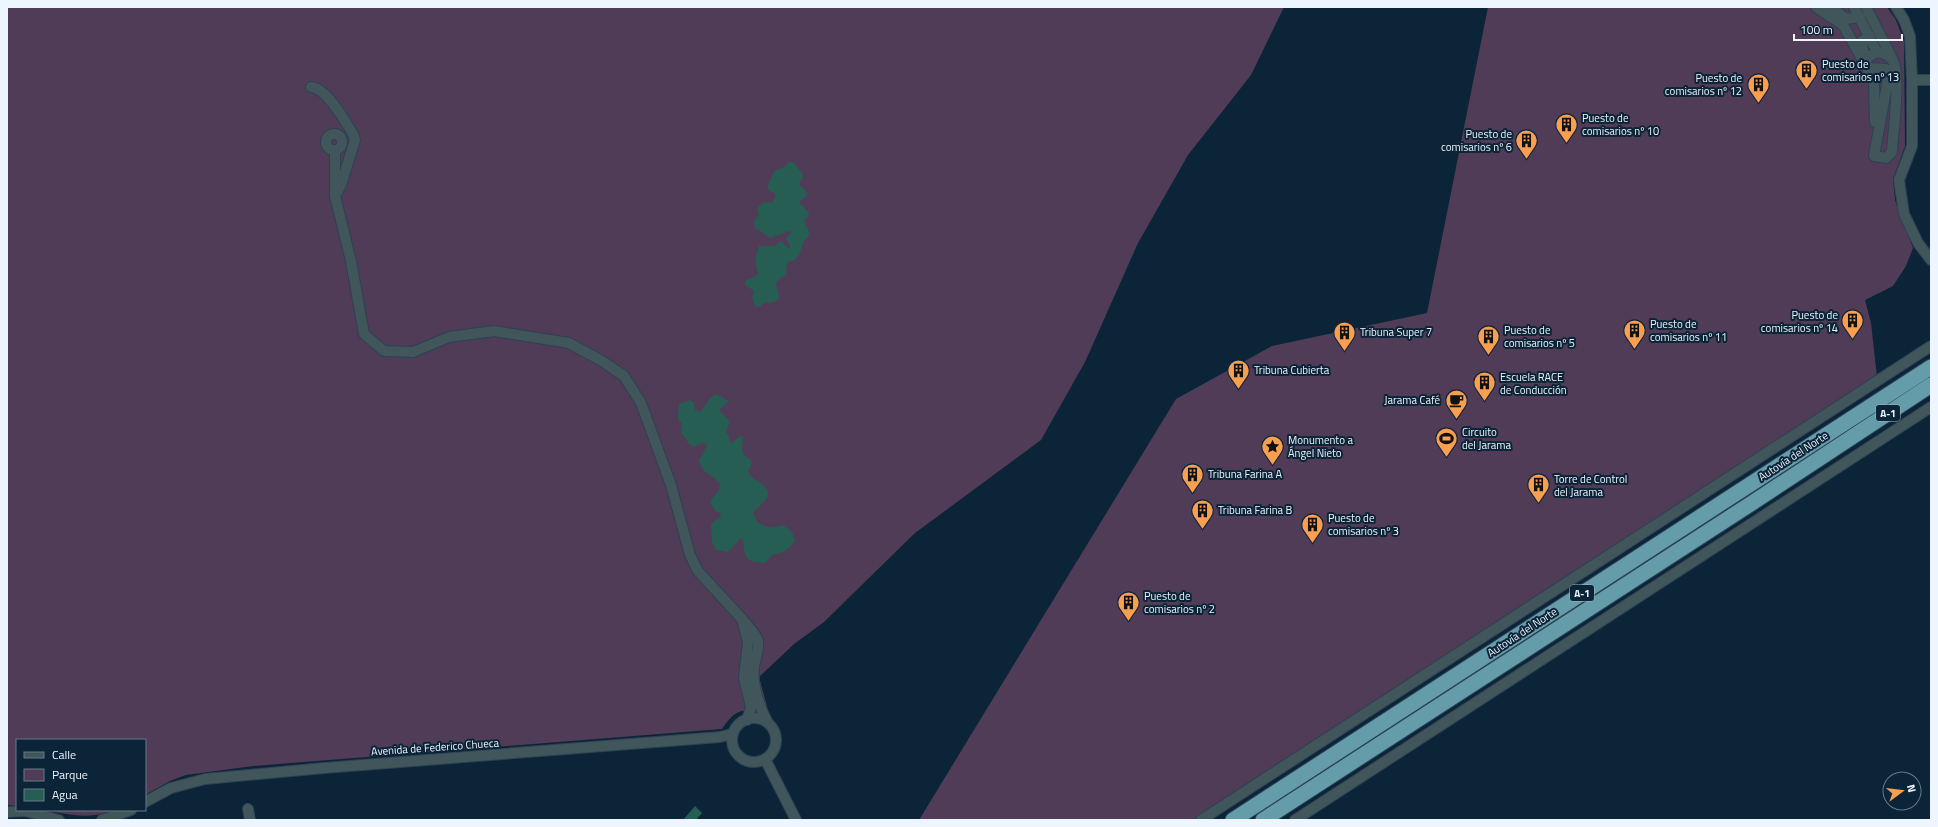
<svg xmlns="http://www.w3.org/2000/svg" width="1938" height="827" font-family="'Titillium Web',sans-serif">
	<rect width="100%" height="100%" fill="#0c2438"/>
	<g fill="#503c57">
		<path d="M7 7H1284L1251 75 1188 155 1138 243 1085 362 1041 440 915 533 824 622 794 644 759 677 769 714C744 708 737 707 722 729L253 766 186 775 170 781 145 795V740H17V806L7 805Z"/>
		<path d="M1488 7H1887L1896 20 1904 41 1905 146 1893 179 1895 200 1913 248 1906 266 1893 286 1865 300 1871 323 1877 377 1195 820H919L1176 399 1272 346 1427 313Z"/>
		<path d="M46 810H117C93 819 71 816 46 810Z"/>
	</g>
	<g fill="#265e53">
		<path d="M789 162 794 163 802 173 803 177 800 182V186L807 192 806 196 799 202 809 213 808 217 804 220C805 228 815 231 804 241 802 249 800 253 795 260L787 262 786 275 778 280 776 284 779 295V298L774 302 764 303 759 307 755 306 752 298 754 291 745 285V281L754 277 758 274C755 264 755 255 759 246H774L781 241 789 249 790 246 786 238 792 232 789 231 770 238C765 234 760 231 755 228L754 222 759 214 757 209 762 203 773 202 776 194 770 191 767 187 775 170 781 169Z"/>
		<path d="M716 394 729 401 719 410 730 422 726 432 729 436V442L732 443 740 436 743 437 742 451 746 457 751 461V466L748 470C750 482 764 480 768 492L767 498 754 512C754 527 772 529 783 525L792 532 795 541C788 549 784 554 773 554L765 563C745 562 745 558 743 540L740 539 728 552 716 550 712 542 711 524 721 516 720 513 715 511 710 501 719 490 720 484C712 473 703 476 699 460L707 446 704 442 693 447 689 444 681 432 682 423 678 419 679 404 690 400 694 403 695 410 701 412 710 398Z"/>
		<path d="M695 806 702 813 696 820H683Z"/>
	</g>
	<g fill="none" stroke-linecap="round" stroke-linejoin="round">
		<defs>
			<g id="minor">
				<path d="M1816 7 1843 25 1865 64 1870 68 1886 69 1889 74 1874 156 1886 158 1892 152C1893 134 1901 74 1893 61 1889 55 1884 53 1877 52L1868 57 1865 64"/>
				<path d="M1831 7 1846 19 1860 17"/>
				<path d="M1854 7 1877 52"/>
				<path d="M1866 7 1892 58"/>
				<path d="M1896 7 1904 20 1910 36 1912 80V146L1899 180 1904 214 1918 243 1931 260"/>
				<path d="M1870 36 1862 41 1865 64 1874 84 1875 122"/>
				<path d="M1912 80H1931"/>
				<path d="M311 87C327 88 345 121 353 134L355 140 341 185 335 196"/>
				<circle cx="334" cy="142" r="8"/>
				<path d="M335 150V196L351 261 364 334 384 351 413 352 449 337 494 331 569 343 602 361 624 376 641 403 671 485 690 555 698 571 742 619"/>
				<circle cx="754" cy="740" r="22"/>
				<path d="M747 720 751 707 744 678 748 642 742 619C747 626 757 634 758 642 759 650 755 659 754 667 752 685 759 707 768 723"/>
				<path d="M765 759 796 820"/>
				<path d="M145 802 171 788 205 779 324 768 720 737 732 734"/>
				<path d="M248 809 250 820"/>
				<path d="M7 812 25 811 59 820"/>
				<path d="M102 820 131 810"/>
				<path d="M1201 820 1931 346"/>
				<path d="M1295 820 1931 407"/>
			</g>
			<g id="highway">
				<path d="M1233 820 1931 367"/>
				<path d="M1263 820 1752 503 1931 385"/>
			</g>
		</defs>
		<use href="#minor" stroke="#2c4154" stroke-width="12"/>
		<use href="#highway" stroke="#2c4154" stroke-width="17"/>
		<use href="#minor" stroke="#40565b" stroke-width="10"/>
		<use href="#highway" stroke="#649da9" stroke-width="15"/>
	</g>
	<defs>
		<symbol id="building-pin" viewBox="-11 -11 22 30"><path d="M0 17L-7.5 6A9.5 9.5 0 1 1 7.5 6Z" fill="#f99f4d" stroke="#0c2438"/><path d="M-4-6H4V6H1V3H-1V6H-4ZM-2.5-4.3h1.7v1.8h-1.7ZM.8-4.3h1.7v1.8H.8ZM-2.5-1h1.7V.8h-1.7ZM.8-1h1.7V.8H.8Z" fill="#111"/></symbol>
		<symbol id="cafe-pin" viewBox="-11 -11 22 30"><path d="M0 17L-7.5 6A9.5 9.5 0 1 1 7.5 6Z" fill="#f99f4d" stroke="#0c2438"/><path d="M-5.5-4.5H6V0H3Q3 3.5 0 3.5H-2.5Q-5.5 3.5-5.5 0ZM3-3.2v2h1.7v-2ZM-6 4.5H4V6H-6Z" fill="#111"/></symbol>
		<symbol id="stadium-pin" viewBox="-11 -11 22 30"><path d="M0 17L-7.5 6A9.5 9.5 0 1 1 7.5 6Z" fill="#f99f4d" stroke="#0c2438"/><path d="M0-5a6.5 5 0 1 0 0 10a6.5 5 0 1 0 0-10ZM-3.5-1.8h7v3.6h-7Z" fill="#111"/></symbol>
		<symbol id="sight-pin" viewBox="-11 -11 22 30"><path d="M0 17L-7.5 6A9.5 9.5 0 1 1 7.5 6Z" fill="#f99f4d" stroke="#0c2438"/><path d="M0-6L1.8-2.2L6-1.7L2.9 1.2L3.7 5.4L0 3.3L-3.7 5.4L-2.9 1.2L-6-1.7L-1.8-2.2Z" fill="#111"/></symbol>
	</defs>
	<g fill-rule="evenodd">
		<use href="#building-pin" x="1794" y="58" width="25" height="34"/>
		<use href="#building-pin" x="1746" y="72" width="25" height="34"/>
		<use href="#building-pin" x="1554" y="112" width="25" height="34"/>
		<use href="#building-pin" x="1514" y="128" width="25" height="34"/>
		<use href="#building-pin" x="1840" y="308" width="25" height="34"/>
		<use href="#building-pin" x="1622" y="318" width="25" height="34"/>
		<use href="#building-pin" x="1332" y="320" width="25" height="34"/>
		<use href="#building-pin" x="1476" y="324" width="25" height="34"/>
		<use href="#building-pin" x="1226" y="358" width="25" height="34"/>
		<use href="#building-pin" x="1472" y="370" width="25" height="34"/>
		<use href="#cafe-pin" x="1444" y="388" width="25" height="34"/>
		<use href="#stadium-pin" x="1434" y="426" width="25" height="34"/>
		<use href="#sight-pin" x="1260" y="434" width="25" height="34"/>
		<use href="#building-pin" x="1180" y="462" width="25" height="34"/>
		<use href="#building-pin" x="1526" y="472" width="25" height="34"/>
		<use href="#building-pin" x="1190" y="498" width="25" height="34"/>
		<use href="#building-pin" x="1300" y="512" width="25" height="34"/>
		<use href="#building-pin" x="1116" y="590" width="25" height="34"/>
	</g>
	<g text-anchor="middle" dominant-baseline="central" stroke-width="4" stroke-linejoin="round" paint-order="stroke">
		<g fill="#0c2438" stroke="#aab6c3" stroke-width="1">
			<rect x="1876" y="405" width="24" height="16" rx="3"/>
			<rect x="1570" y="585" width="24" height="16" rx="3"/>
		</g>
		<g font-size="10" font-weight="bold" fill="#edf5fe">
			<text x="1888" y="413">A-1</text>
			<text x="1582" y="593">A-1</text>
		</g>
		<g font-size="11" fill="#edf5fe" stroke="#0c2438" text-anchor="start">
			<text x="1822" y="64">Puesto de<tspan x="1822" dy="13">comisarios nº 13</tspan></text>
			<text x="1742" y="78" text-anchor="end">Puesto de<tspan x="1742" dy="13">comisarios nº 12</tspan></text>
			<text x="1582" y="118">Puesto de<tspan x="1582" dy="13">comisarios nº 10</tspan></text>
			<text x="1512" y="134" text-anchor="end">Puesto de<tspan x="1512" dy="13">comisarios nº 6</tspan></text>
			<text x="1838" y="315" text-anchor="end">Puesto de<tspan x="1838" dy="13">comisarios nº 14</tspan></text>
			<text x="1650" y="324">Puesto de<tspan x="1650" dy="13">comisarios nº 11</tspan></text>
			<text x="1504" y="330">Puesto de<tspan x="1504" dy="13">comisarios nº 5</tspan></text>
			<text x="1360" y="332">Tribuna Super 7</text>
			<text x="1254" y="370">Tribuna Cubierta</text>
			<text x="1500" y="377">Escuela RACE<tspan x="1500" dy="13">de Conducción</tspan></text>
			<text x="1440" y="400" text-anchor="end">Jarama Café</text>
			<text x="1462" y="432">Circuito<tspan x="1462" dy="13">del Jarama</tspan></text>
			<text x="1288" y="440">Monumento a<tspan x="1288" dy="13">Ángel Nieto</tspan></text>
			<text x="1208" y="474">Tribuna Farina A</text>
			<text x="1554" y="479">Torre de Control<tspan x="1554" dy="13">del Jarama</tspan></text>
			<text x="1218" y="510">Tribuna Farina B</text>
			<text x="1328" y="518">Puesto de<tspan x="1328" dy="13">comisarios nº 3</tspan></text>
			<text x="1144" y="596">Puesto de<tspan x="1144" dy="13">comisarios nº 2</tspan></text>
		</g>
		<g font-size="11" fill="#edf5fe" stroke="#0c2438">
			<text transform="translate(1793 456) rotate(-33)">Autovía del Norte</text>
			<text transform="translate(1522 632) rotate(-33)">Autovía del Norte</text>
			<text transform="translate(435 747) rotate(-4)">Avenida de Federico Chueca</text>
		</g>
	</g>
	<rect width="1938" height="827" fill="none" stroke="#edf5fe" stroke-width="16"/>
	<rect x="16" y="739" width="130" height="72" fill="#0c2438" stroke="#667887"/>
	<rect x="24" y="752" width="20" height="6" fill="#40565b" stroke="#667887"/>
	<text x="52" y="759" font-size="12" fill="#edf5fe">Calle</text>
	<rect x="24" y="769" width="20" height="12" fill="#503c57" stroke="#667887"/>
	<text x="52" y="779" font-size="12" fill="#edf5fe">Parque</text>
	<rect x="24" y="789" width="20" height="12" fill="#265e53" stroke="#667887"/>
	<text x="52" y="799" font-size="12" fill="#edf5fe">Agua</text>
	<g transform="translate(1902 791) rotate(75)"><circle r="19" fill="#0c2438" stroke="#667887"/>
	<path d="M0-3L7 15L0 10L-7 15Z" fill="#f99f4d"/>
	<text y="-6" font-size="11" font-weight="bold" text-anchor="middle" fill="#edf5fe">N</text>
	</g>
	<path d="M1794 34v6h108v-6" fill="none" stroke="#edf5fe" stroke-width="2"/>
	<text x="1800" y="34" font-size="12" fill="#edf5fe" stroke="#0c2438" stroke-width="3" paint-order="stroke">100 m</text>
</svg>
